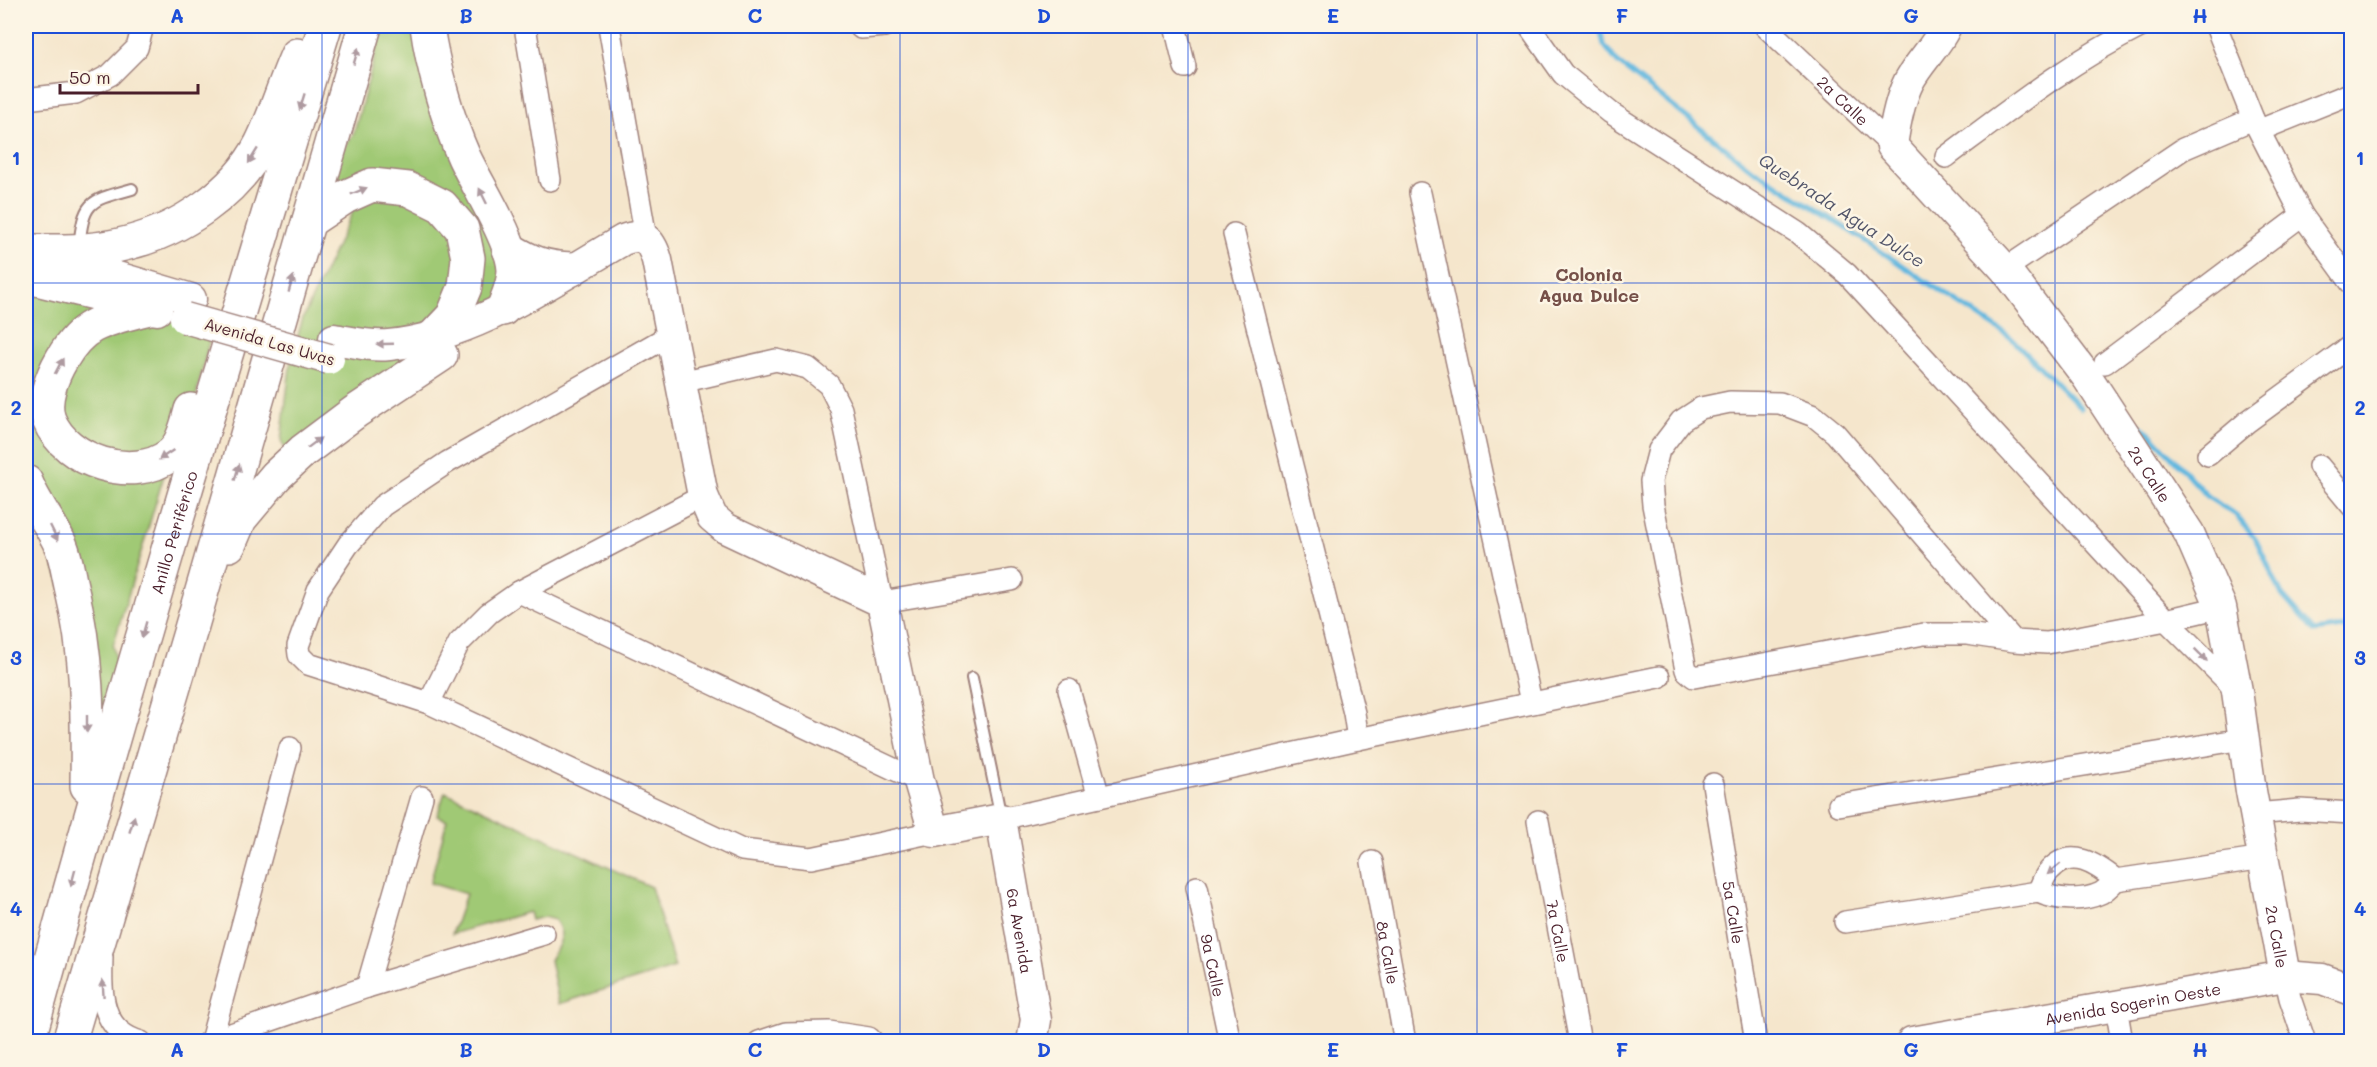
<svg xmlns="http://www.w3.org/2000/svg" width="2377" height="1067" font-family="Mali,sans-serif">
	<rect width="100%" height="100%" fill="#fcf5e5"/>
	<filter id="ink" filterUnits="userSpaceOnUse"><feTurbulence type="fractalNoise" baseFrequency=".0167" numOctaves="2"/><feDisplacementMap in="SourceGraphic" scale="12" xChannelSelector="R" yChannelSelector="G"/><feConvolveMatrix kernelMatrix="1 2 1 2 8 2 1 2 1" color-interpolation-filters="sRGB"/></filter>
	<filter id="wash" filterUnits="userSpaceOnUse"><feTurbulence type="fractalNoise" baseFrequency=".008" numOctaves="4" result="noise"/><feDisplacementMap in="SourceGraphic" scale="24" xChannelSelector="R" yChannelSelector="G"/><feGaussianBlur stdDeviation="1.35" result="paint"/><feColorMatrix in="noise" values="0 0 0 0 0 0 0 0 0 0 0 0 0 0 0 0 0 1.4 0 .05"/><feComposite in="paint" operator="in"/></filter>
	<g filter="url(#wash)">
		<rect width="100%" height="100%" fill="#f5e6cc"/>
		<g fill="#a0c975" stroke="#757450" stroke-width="1.5">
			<path d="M383 26H427L509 249 503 309 441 355 292 462 281 441 291 359 303 318 353 211 320 185 354 133Z"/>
			<path d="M26 278 213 325 196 396 170 455 113 646 124 701 111 745 85 657 26 482Z"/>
			<path d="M445 792 651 887 675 967 559 1004 550 960C559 945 567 937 555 920L544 917 531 920 529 912 452 934 466 894 430 883 447 820 437 816Z"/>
		</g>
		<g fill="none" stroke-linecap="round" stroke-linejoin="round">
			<g stroke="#62b8df" stroke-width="5">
				<path d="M1599 26 1604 45 1617 62 1749 167 1835 221 2010 337 2081 408"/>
				<path d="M2132 420 2150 433 2209 498 2236 515 2256 540 2282 595 2314 631 2352 626"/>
			</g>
		</g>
	</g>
	<g filter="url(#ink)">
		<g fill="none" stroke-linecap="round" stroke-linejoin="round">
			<defs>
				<g id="lane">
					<path d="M79 247C84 200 89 201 132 189"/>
					<path d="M972 678 1001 818"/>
				</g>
				<g id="street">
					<path d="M525 26 550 180"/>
					<path d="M609 26 646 238"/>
					<path d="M859 26 861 28 884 26"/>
					<path d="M1175 26 1185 67"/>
					<path d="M1529 26 1563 74 1611 113 1798 233 1847 274 2166 620 2237 691"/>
					<path id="s1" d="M1765 26 1892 146"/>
					<path d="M2216 26 2253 119 2302 215 2352 284"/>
					<path d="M26 97 34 98 76 93 110 75 137 48 143 26"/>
					<path d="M2260 130 2352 93"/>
					<path d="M1946 157C2009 110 2071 61 2142 26"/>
					<path d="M1420 193 1531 702"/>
					<path d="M1234 234 1354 713 1358 739"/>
					<path d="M2005 269 2183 149 2253 119"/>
					<path d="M672 334 448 462 382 506 348 545 318 590 298 646 299 655 308 664 429 703 742 850 811 858 934 832"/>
					<path d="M2105 363 2302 215"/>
					<path d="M681 382 776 360 808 368 829 385 841 409 882 602 1012 580"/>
					<path d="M2208 455 2247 422 2352 345"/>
					<path d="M2319 466 2352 506"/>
					<path d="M519 592 919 781"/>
					<path d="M2014 641 1835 433 1814 416 1780 403 1730 402 1701 408 1681 421 1659 450 1651 481 1653 505 1686 670 1694 677 1924 634H1967L2014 641 2047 643 2166 620 2221 607"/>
					<path d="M1069 690 1099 797"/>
					<path d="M429 703 459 643 489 613 519 592 703 496"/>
					<path id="s2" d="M1713 784 1756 1042"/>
					<path d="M1839 805 2243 739"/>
					<path d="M2255 814 2300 810 2352 813"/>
					<path d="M1001 819 1358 739 1659 677"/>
					<path id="s3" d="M1538 821 1580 1042"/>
					<path id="s4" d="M1372 862 1405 1042"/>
					<path id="s5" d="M1197 887 1230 1042"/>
					<path d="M2038 892C2041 886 2044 876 2049 871 2071 846 2097 865 2116 880"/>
					<path d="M1845 922 2038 892C2056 900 2082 902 2101 893 2106 890 2112 884 2116 880L2264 858"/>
					<path d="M102 957C101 993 100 1031 141 1042"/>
					<path d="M2285 976 2290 998 2305 1042"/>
					<path d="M367 987 422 797"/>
					<path d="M2116 1006 2122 1042"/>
					<path d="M211 1041 290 748"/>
					<path d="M208 1042 367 987 544 934"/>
					<path d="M759 1042 786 1033 829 1032 869 1038 873 1042"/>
				</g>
				<g id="secondary">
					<path id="s6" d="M1946 26C1937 46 1920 61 1909 81 1899 101 1895 124 1892 146L2005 269 2087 377 2189 533 2221 607 2237 691 2251 791 2285 976"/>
					<path d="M43 255 191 299"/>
					<path d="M26 278 157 310"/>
					<path id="s7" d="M334 339C352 342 371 347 389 345 475 336 550 282 623 240 644 232 651 240 657 260L703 496 712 517 725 528 882 602 919 781 934 832 1001 819 1036 1020 1032 1042"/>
					<path id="s8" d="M1912 1042 2285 976 2322 979 2352 990"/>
				</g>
				<g id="highway">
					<path d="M427 26C432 64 448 122 464 157 477 185 513 241 514 270 514 284 508 296 503 309"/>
					<path d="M309 221 345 197 372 185 408 189 442 206 462 229 468 258 465 287 453 316 435 335"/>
					<path d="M509 249C532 263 545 268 572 269"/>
					<path d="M28 251C61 251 95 252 128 243 180 230 236 193 261 144 275 116 284 84 297 55"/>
					<path d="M149 308C130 313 111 317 93 326 80 333 69 347 62 359 52 376 42 401 49 420 66 462 133 483 170 455 183 445 187 424 191 410"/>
					<path d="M26 482C35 505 51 523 61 546 66 558 68 573 71 586 88 655 88 716 87 786"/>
					<path d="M229 545 240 519 276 476 303 451 355 412 441 355"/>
					<path id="s9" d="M28 1042C121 701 223 363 325 26"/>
					<path d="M69 1042 191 629 365 26"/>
				</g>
			</defs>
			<use href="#lane" stroke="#a0827c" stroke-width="14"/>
			<use href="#street" stroke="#a0827c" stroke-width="24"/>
			<use href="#secondary" stroke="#a0827c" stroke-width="33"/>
			<use href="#highway" stroke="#a0827c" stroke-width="36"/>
			<use href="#lane" stroke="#fff" stroke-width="10"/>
			<use href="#street" stroke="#fff" stroke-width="21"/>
			<use href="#secondary" stroke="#fff" stroke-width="30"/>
			<use href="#highway" stroke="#fff" stroke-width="33"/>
			<defs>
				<path id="secondary-bridge" d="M185 318 329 359"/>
			</defs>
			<use href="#secondary-bridge" stroke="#a0827c" stroke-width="33" stroke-linecap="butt"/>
			<use href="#secondary-bridge" stroke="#fff" stroke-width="30"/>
		</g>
		<defs><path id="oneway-solid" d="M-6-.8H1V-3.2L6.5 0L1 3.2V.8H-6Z" transform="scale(1.5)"/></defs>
		<g fill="#ae9aa0">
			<use href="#oneway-solid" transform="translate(356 56) rotate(-74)"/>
			<use href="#oneway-solid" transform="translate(302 102) rotate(107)"/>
			<use href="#oneway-solid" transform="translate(253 156) rotate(122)"/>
			<use href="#oneway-solid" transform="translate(359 191) rotate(-23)"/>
			<use href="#oneway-solid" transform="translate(483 196) rotate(-116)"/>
			<use href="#oneway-solid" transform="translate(291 284) rotate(-74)"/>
			<use href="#oneway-solid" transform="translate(385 344) rotate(178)"/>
			<use href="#oneway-solid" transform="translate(59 366) rotate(-62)"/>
			<use href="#oneway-solid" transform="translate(314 443) rotate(-37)"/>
			<use href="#oneway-solid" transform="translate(166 455) rotate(146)"/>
			<use href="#oneway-solid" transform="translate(237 472) rotate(-74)"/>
			<use href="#oneway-solid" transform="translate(54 533) rotate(64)"/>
			<use href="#oneway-solid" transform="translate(144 630) rotate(106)"/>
			<use href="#oneway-solid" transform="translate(2201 655) rotate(45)"/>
			<use href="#oneway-solid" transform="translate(87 724) rotate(90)"/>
			<use href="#oneway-solid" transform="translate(132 824) rotate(-73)"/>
			<use href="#oneway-solid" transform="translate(2054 869) rotate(141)"/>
			<use href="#oneway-solid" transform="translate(73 878) rotate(105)"/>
			<use href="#oneway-solid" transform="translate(103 988) rotate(-94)"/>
		</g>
	</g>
	<path fill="none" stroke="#1d4ed8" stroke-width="1.5" stroke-opacity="0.55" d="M322 26V1042M611 26V1042M900 26V1042M1188 26V1042M1477 26V1042M1766 26V1042M2055 26V1042M26 283H2352M26 534H2352M26 784H2352"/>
	<g text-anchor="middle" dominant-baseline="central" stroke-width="5" stroke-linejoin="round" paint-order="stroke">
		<g font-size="16" fill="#4a1f2b" stroke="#fcf5e5">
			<text stroke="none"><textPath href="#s1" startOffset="108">2a Calle</textPath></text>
			<text transform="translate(270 341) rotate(16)">Avenida Las Uvas</text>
			<text stroke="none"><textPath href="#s6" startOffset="552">2a Calle</textPath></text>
			<text stroke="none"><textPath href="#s9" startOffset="530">Anillo Periférico</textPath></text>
			<text stroke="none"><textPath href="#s2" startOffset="130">5a Calle</textPath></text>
			<text stroke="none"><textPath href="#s7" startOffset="1233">6a Avenida</textPath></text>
			<text stroke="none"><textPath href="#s3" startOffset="112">7a Calle</textPath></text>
			<text stroke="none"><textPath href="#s6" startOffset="1038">2a Calle</textPath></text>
			<text stroke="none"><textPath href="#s4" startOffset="92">8a Calle</textPath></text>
			<text stroke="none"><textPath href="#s5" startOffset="80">9a Calle</textPath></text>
			<text stroke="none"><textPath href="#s8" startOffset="224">Avenida Sogerin Oeste</textPath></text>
		</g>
		<g font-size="18" font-style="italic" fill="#52556a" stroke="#fcf5e5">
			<text transform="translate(1842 210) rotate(33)">Quebrada Agua Dulce</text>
		</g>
		<g font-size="18" font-weight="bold" fill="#765049" stroke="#fcf5e5">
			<text x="1589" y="274">Colonia<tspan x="1589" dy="21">Agua Dulce</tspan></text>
		</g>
	</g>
	<rect width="2377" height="1067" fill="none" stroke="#fcf5e5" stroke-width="66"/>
	<path d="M60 84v9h138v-9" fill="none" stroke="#4a1f2b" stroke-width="3"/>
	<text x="69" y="84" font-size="18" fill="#4a1f2b" stroke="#fcf5e5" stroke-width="4.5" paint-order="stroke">50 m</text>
	<rect x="33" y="33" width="2311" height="1001" fill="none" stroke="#1d4ed8" stroke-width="2"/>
	<g font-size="20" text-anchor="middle" font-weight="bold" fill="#1d4ed8">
		<text x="177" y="23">A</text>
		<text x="466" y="23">B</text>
		<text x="755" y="23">C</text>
		<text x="1044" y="23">D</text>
		<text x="1333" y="23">E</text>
		<text x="1622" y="23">F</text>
		<text x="1911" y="23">G</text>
		<text x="2200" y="23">H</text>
		<text x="16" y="165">1</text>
		<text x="2360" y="165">1</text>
		<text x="16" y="415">2</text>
		<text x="2360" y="415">2</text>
		<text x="16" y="665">3</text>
		<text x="2360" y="665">3</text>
		<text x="16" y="916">4</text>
		<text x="2360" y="916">4</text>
		<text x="177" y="1057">A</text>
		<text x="466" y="1057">B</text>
		<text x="755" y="1057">C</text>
		<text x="1044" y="1057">D</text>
		<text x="1333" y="1057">E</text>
		<text x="1622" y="1057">F</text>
		<text x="1911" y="1057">G</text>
		<text x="2200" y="1057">H</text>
	</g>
</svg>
